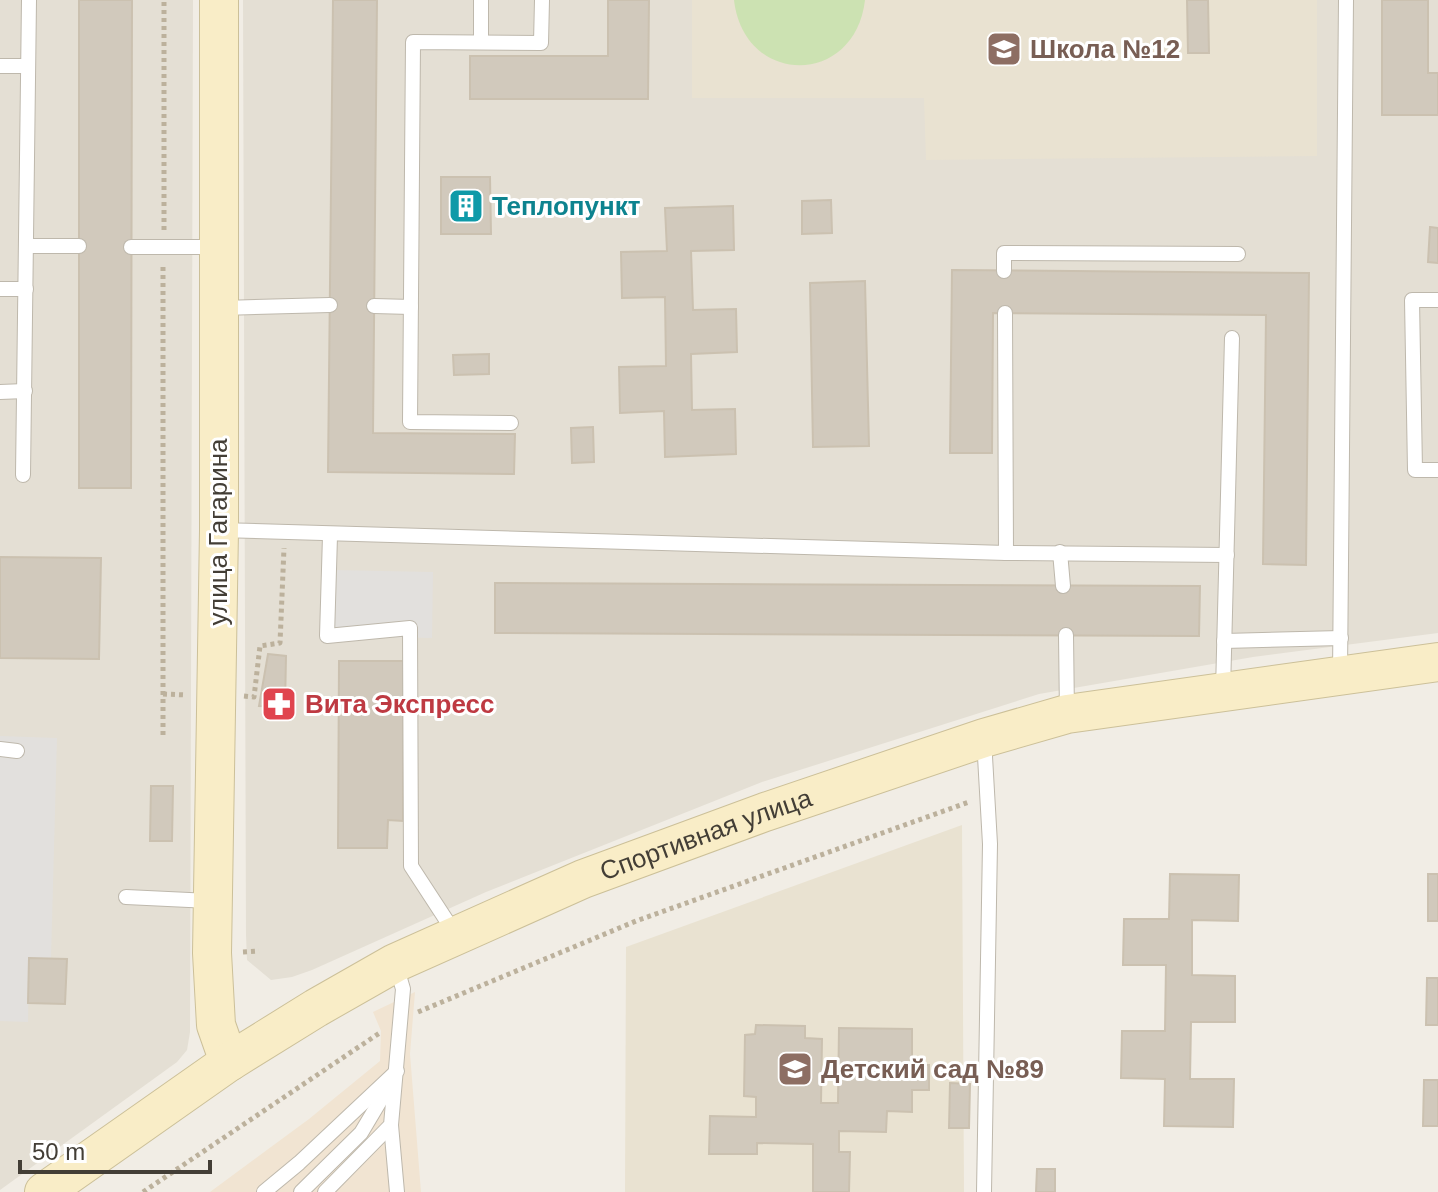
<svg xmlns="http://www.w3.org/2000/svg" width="1438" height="1192" font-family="Arial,sans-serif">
	<rect width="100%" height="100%" fill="#f1ede5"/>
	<g fill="#e4dfd4">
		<path d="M0 0H193L190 1032 187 1050 177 1062 0 1190Z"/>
		<path d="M243 0H1438V633L1253 657 1039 694 762 782 486 892 312 970 292 977 271 980 247 960 246 935Z"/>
	</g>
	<path fill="#f1e4d2" d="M415 992 410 1054 421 1192H210L309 1119 380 1061 381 1031 373 1012Z"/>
	<g fill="#e9e2d1">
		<path d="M692 0H1317V156L926 160 924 98H692Z"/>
		<path d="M962 825 964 1192H625L626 947Z"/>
	</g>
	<path fill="#cce2b2" d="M734 0H865C855 87 744 87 734 0Z"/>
	<g fill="#e2e0dd">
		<path d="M333 570 433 572 432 638 331 636Z"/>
		<path d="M0 736 57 738 51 958H29L28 1022 0 1021Z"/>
	</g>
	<g fill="#d1c9bc" stroke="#cbc1b0" stroke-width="2">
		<path d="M79 0H132L131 488H79Z"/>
		<path d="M333 0H377L373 433 515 434 514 474 328 472Z"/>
		<path d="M608 0H649L648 99H470V56H608Z"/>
		<path d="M1187 0H1208L1209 53H1188Z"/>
		<path d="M1382 0H1428V73H1438V115H1382Z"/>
		<path d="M441 177H490L491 234H441Z"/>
		<path d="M831 200 832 233 802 234V201Z"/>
		<path d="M733 206 734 250 691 251 693 310 736 309 737 352 691 354 692 410 735 409 736 454 665 457 664 411 620 413 619 367 666 366 665 297 622 298 621 252 667 251 665 208Z"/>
		<path d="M1430 227 1438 228V263L1428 262Z"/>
		<path d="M952 270 1309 273 1306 565 1263 564 1266 315 993 313 992 453H950Z"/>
		<path d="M865 281 869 446 813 447 810 283Z"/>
		<path d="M489 354V374L454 375 453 355Z"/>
		<path d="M593 427 594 462 572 463 571 428Z"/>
		<path d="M0 557 101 558 99 659 0 658Z"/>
		<path d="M495 583 1200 586 1199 636 495 633Z"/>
		<path d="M268 654 286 656 285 707 259 706Z"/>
		<path d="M339 661H404L403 821 388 820 387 848H338Z"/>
		<path d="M151 786H173L172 841H150Z"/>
		<path d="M1170 874 1239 875 1238 921 1192 920V975L1235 976V1022H1191L1190 1079H1234L1233 1127 1164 1126 1165 1079 1121 1078 1122 1031H1165L1166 965H1123L1124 919H1169Z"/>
		<rect x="1428" y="874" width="10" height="47"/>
		<path d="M29 958 67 959 65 1004 28 1003Z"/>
		<path d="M1427 978H1438V1025H1426Z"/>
		<path d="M756 1025 805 1026V1038L822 1039 821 1103H838L839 1028 912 1029V1065H929V1090H912V1112L887 1111 886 1132 839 1131V1152H850L849 1192H813V1144L757 1143V1154H709L710 1116 756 1117V1097L744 1096 745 1035 755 1034Z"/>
		<path d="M1424 1080H1438V1126H1423Z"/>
		<path d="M950 1083 970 1084 969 1128H949Z"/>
		<path d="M1037 1169H1055V1192H1036Z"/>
	</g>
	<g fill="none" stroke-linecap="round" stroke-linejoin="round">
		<defs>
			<g id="lane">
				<path d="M481 42V0"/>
				<path d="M0 66H28"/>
				<path d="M26 246H79"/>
				<path d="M131 247H217"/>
				<path d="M1004 271V253L1238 254"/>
				<path d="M0 289H26"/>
				<path d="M1438 300H1412L1415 470H1438"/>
				<path d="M374 306 411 307"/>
				<path d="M222 308 330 305"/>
				<path d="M1005 313 1006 553"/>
				<path d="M0 392 25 391"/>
				<path d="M511 423 410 422 413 42 541 43 542 0"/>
				<path d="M23 475 29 0"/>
				<path d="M219 530 1006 553 1227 555"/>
				<path d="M330 536 327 636 410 628 411 866 456 935"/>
				<path d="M1060 552 1063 586"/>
				<path d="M1066 635 1067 714"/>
				<path d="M1224 641 1341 638"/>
				<path d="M1340 675 1346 0"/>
				<path d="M1223 691 1232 338"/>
				<path d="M984 739 990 844 984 1192"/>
				<path d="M0 749 17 751"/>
				<path d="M126 897 210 901"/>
				<path d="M391 1125 397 1192"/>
				<path d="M264 1192 299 1163 397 1071"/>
				<path d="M301 1192 361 1133 389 1086"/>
				<path d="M325 1192 391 1125 403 989 396 965"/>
			</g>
			<g id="secondary">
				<path d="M219 0V530L212 953 216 1025 229 1062"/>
				<path id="s1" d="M44 1192 229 1062 316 1008 395 963 583 879 765 812 984 738 1067 714 1438 662"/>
			</g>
		</defs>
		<use href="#lane" stroke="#beb8ac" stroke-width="16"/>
		<use href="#secondary" stroke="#ccc099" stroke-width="40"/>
		<g stroke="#bcb19c" stroke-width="5" stroke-dasharray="4 4" stroke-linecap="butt">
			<path d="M164 230V0"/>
			<path d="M163 694 186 695"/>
			<path d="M244 696 254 697 260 646 280 643 284 548"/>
			<path d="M163 735V264"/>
			<path d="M243 952 259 951"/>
			<path d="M418 1012 636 921 969 802"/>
			<path d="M143 1192 381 1032"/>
		</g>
		<use href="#lane" stroke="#fff" stroke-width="14"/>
		<use href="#secondary" stroke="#f9edc7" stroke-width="38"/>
	</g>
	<defs>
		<symbol id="school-square" viewBox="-11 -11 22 22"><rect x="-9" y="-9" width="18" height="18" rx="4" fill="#8d6e63" stroke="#fff"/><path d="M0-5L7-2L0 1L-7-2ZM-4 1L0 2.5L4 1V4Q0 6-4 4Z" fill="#fff"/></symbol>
		<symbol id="building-square" viewBox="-11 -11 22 22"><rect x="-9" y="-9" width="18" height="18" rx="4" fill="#0f9aa8" stroke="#fff"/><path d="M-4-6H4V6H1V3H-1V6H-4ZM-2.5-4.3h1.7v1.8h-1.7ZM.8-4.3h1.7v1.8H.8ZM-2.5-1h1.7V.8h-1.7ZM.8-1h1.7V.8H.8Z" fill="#fff"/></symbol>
		<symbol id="pharmacy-square" viewBox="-11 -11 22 22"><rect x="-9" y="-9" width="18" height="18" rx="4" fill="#e0444e" stroke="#fff"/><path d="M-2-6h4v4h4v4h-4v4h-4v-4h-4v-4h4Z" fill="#fff"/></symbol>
	</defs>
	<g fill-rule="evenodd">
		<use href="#school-square" x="984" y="29" width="40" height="40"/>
		<use href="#building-square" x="446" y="186" width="40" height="40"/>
		<use href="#pharmacy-square" x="259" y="684" width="40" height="40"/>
		<use href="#school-square" x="775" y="1049" width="40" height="40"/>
	</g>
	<g text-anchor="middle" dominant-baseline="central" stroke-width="6" stroke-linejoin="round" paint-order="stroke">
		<g font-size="26" font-weight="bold" fill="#785e54" stroke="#fff" text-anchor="start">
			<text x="1030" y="49">Школа №12</text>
			<text x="821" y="1069">Детский сад №89</text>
		</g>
		<g font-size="26" font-weight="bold" fill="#0d838f" stroke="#fff" text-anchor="start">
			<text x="492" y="206">Теплопункт</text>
		</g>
		<g font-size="26" fill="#433e36" stroke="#fff">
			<text transform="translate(218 532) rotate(-90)">улица Гагарина</text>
			<text stroke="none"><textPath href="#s1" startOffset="756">Спортивная улица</textPath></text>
		</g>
		<g font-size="26" font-weight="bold" fill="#be3a42" stroke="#fff" text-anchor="start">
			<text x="305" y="704">Вита Экспресс</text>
		</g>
	</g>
	<path d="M20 1160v12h190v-12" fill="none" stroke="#433e36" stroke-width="4"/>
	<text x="32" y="1160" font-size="24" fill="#433e36" stroke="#ffffff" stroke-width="6" paint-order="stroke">50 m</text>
</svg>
